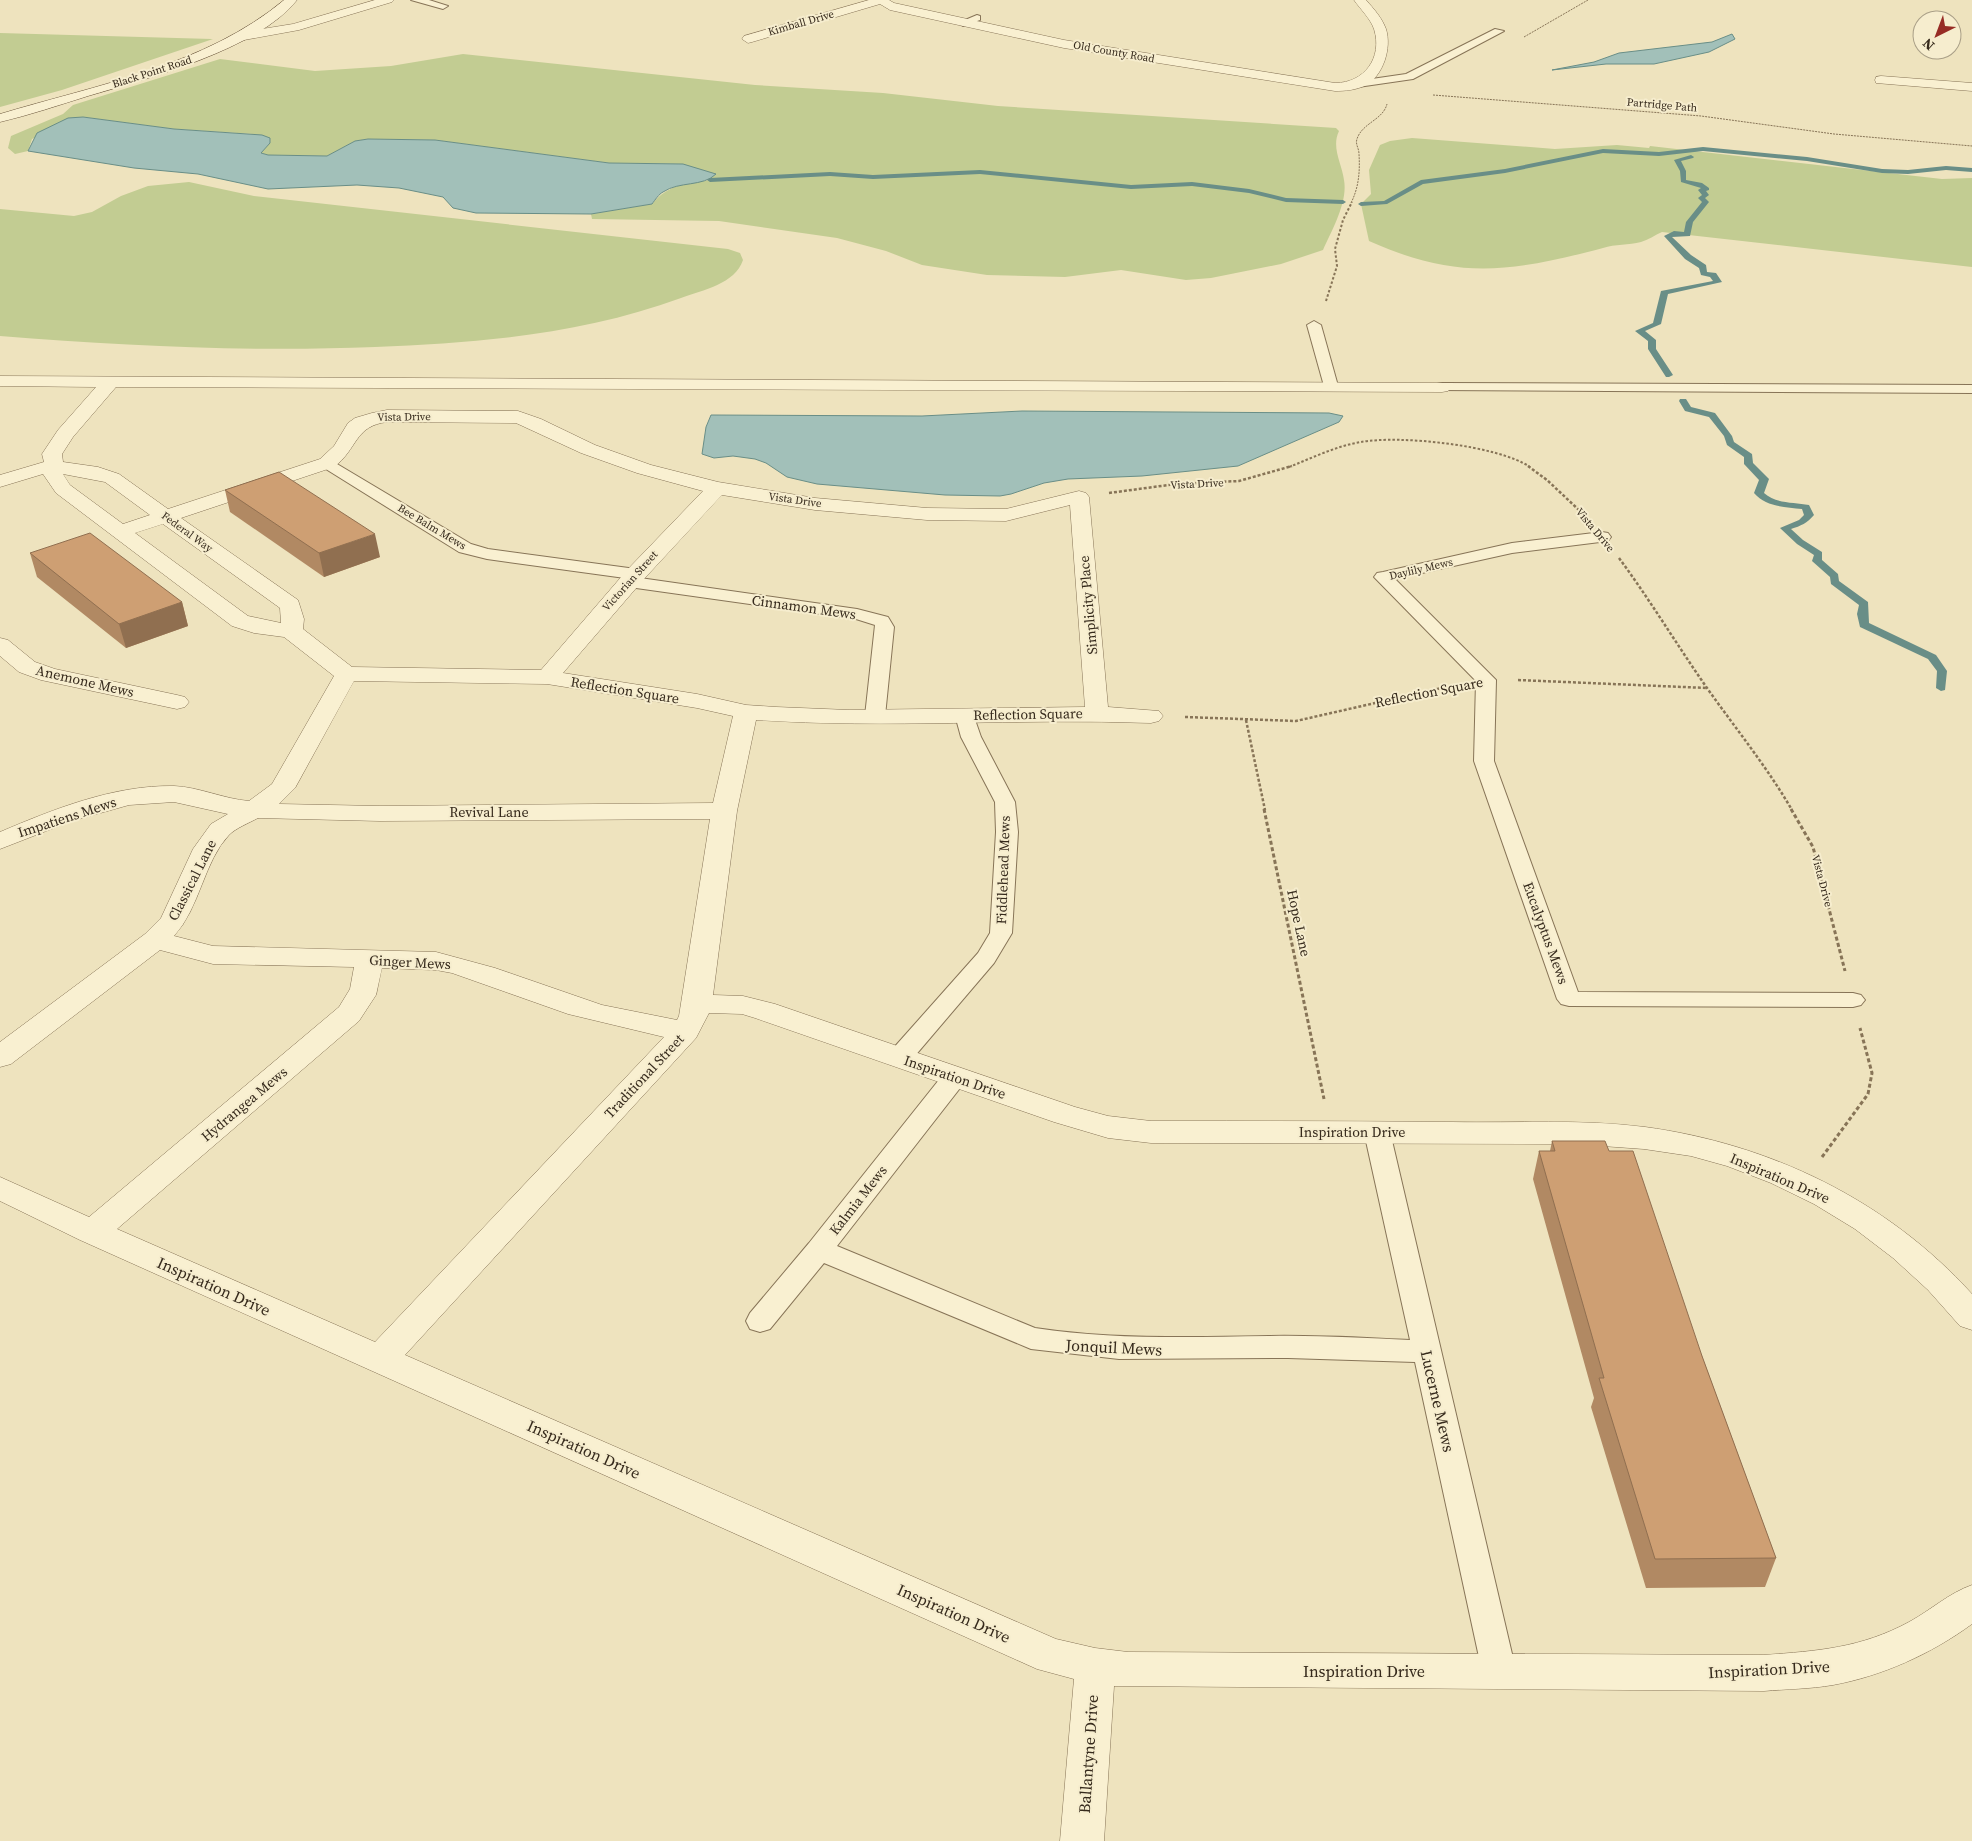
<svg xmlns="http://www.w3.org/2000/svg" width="1972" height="1841" font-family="'Source Serif 4',serif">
	<rect width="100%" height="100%" fill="#eee3be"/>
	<g fill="#c2cc92">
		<path d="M0 33 212 39H213L62 90 0 107Z"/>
		<path d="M463 54 755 85 883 93 998 106 1336 128 1339 131C1331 148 1342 164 1344 180 1348 202 1332 230 1323 250L1281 264 1211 278 1186 280 1121 270 1065 277 987 275 922 265 886 251 837 238 719 221 592 219 591 214 652 204C669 184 686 183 711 180L682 164 609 163 435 140 368 139 355 141 327 156 267 155 261 153 270 143 253 134 174 129 83 117 32 139 28 151 15 154 8 148 11 136 63 114 73 105 220 59 315 71 391 66Z"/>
		<path d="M1412 138 1555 149 1617 145 1649 148 1650 146 1942 179 1972 178V267L1662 232C1655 235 1648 240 1641 242 1629 245 1615 244 1603 248 1511 272 1458 281 1369 241L1361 204 1371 194 1369 170 1380 145 1390 141Z"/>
		<path d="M189 182 254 196 728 249 740 253 743 260C735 284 703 290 681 298 583 334 479 343 375 347 250 352 125 346 0 336V209L74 216 92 212 121 196 148 186Z"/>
	</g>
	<g fill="#a2c0b9" stroke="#698e87">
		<path d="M1732 34 1735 39 1709 52 1654 64H1606L1552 70 1594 62 1619 53 1712 42Z"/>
		<path d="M83 117 174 129 262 135 270 138V143L261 153 268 155 327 156 355 141 368 139 435 140 609 163 683 164 716 174C703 187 679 181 663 192 659 194 655 200 652 204L591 214 476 213 453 208 443 197 399 188 357 185 268 189 198 174 134 168 28 151 37 133 68 118Z"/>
		<path d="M1022 411 1329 413 1343 416 1339 422 1238 466 1142 476 1068 479 1044 483 1011 494 1000 496 945 495 817 484 787 477 766 463 755 459 733 456 714 458 702 454 706 427 711 415 922 416Z"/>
	</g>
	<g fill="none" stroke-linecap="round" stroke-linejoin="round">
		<g fill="#698e87" fill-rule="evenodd">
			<path d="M1703 147 1807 157 1882 169 1908 170 1946 166 1972 168V172L1946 170 1908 174 1882 173 1807 161 1703 151 1659 156 1603 153 1505 173 1423 184 1387 204 1361 206 1358 204 1361 202 1384 201 1421 180 1505 169 1603 149 1659 152Z"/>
			<path d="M1691 155 1694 157 1693 158 1681 161 1686 171V180L1702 183 1709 188V190L1706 191 1709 195 1705 198 1709 202 1693 222 1690 236 1672 237 1691 255 1706 265 1707 272 1716 273 1722 282 1668 294 1661 324 1645 331 1656 340V349L1673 375 1669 377H1666L1648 349V341L1635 331 1653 323 1661 291 1713 281 1710 277 1701 275 1699 268 1685 259 1664 236 1674 231 1684 232 1686 222 1702 202 1698 198 1702 195 1698 190 1701 188 1681 182 1680 171 1674 160Z"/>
			<path d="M980 170 1131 185 1192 182 1249 189 1286 198 1343 200 1346 202 1343 204 1286 202 1249 193 1192 186 1131 189 980 174 873 179 830 176 710 182 707 180 710 178 830 172 873 175Z"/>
			<path d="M1680 399H1686L1691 407 1715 413 1732 436 1734 442 1752 454 1753 463 1769 479 1764 493C1776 504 1794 502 1809 505L1814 515C1807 523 1801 526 1791 529L1803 540 1822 552V560L1838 574 1839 581 1868 602 1869 623 1936 655 1947 671 1945 690 1941 691 1936 688 1937 671 1928 659 1860 627 1857 614 1859 605 1831 584 1830 577 1812 561 1814 555 1797 544 1780 528 1799 520 1804 515 1802 509C1785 507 1766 507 1754 493L1759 480 1744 464V457L1727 445 1724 436 1709 417 1685 411 1679 401Z"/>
		</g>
		<defs>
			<g id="service">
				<path d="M411 0H429L448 6 443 9Z"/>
				<path d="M977 15 980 16V20L963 26 958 23Z"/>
				<path d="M1495 29 1504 31 1413 79 1358 87 1353 84 1358 81 1406 74Z"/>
				<path d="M1314 321 1321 325 1338 386 1336 389 1331 390 1324 386 1307 325Z"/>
				<path d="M1442 383 1972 385V393L1437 390 1435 387 1437 384Z"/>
				<path d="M327 458 471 544 488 549 636 569 642 570 645 574 640 578 857 609 888 617 894 627 885 716 882 720H868L865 716 875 625 856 619 629 587 623 586 620 582 625 578 487 559 459 552 321 466 319 463Z"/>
				<path d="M1602 532 1608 533 1611 537 1608 541 1512 553 1395 579 1496 680 1494 761 1578 992 1853 993 1861 995 1865 1000 1861 1005 1853 1007 1569 1006 1561 1004 1557 999 1474 761 1476 681 1374 577 1377 573 1383 572 1512 543Z"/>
				<path d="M965 709 972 711 981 737 1015 802 1018 832 1012 933 994 963 908 1064 899 1066 890 1064 887 1058 890 1052 978 953 990 933 996 832 995 802 961 737 955 715 958 711Z"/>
				<path d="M955 1069 964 1071 967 1077 964 1083 837 1246 1035 1328C1113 1340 1191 1337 1269 1336 1316 1335 1363 1338 1410 1340L1364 1132 1368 1126 1377 1123 1386 1126 1390 1132 1516 1671 1511 1681 1499 1686 1487 1681 1482 1671 1415 1362 1288 1358 1119 1359 1031 1349 824 1263 770 1329 760 1332 750 1329 746 1321 750 1313 809 1243 946 1071Z"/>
			</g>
			<g id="minor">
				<path d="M375 0H394L392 2 299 30 244 40 238 36 244 32 293 24Z"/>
				<path d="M869 0H889L894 3 1064 40 1335 83C1364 83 1383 58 1374 29 1370 18 1361 10 1354 0H1366C1374 9 1382 18 1386 29 1392 48 1383 76 1366 85 1357 90 1345 91 1335 91L1064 48 890 10 880 4 752 42 748 43 742 39 744 36Z"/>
				<path d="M1881 76 1972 83V91L1876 83 1875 80 1876 77Z"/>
				<path d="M0 376 1448 383 1451 387 1448 391 1442 392 116 387 73 437 62 454 63 462 98 467 119 474 168 509 320 459 334 446 348 423 355 418 372 413 387 410 518 411 541 419 595 445 651 465 718 482 815 498 927 508 1006 509 1079 491 1086 493 1089 497 1108 707 1159 711 1163 716 1159 721 1151 723C1019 718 888 729 756 720L737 811 713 995 743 996 775 1004 1075 1107 1108 1116 1151 1121C1252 1121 1352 1121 1452 1122 1516 1123 1581 1119 1645 1127 1770 1144 1887 1200 1972 1294V1330L1960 1326 1928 1290 1893 1258 1855 1229 1814 1204 1771 1183 1727 1166 1691 1156 1644 1149 1574 1144 1151 1143 1108 1138 1054 1122 755 1018 742 1014 709 1013 696 1038 405 1355 1056 1639 1095 1648 1128 1652 1764 1655C1818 1651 1861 1648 1909 1622 1931 1610 1949 1593 1972 1585V1624C1931 1654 1882 1676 1833 1685 1810 1689 1787 1689 1764 1691L1114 1686 1104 1841H1060L1074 1679 1037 1669 80 1240 0 1201V1177L89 1217 339 1007 350 989 354 967 213 964 160 950 11 1064 0 1067V1042L145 934 161 918 193 849 211 824 228 814 174 802 129 805 72 821 0 849V832C54 809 114 785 174 786 199 787 224 799 249 801L272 784 334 676 284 637 254 633 232 626 56 493 43 474 0 487V475L44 462 42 454 58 430 96 387 0 386ZM387 422 516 423 581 453 637 473 703 491 628 569 541 670 352 667 303 629 304 619 298 600 181 518 334 467C358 449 354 426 387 422ZM63 474 105 482 150 515 123 524 70 485ZM722 495 815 510 927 520 1006 521 1070 505 1085 707 849 710 776 707 746 705 697 694 563 673 644 579ZM163 524 280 608 281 623 248 616 135 533ZM354 681 547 684 697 708 733 716 713 803 380 806 279 804 295 788ZM258 818 380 821 710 819 679 1016 677 1020 602 1005 495 968 436 952 213 946 174 936C200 908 204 861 229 835 236 828 249 823 258 818ZM382 968 436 970 452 973 568 1014 664 1037 375 1342 117 1229 359 1021 376 995Z"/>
				<path d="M0 638 8 640 35 662 55 669 177 695 185 697 189 702 185 707 177 709 41 680 19 672 0 656Z"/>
			</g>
			<path id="secondary" d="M284 0H297C259 49 146 79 88 96 59 105 30 115 0 122V114C96 85 205 66 284 0Z"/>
		</defs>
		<use href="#service" stroke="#877457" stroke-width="2"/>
		<use href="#minor" stroke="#877457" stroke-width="1"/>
		<use href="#secondary" stroke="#69543a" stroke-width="1"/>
		<g stroke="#877457" stroke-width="1" stroke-dasharray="2 1" stroke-linecap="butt">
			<path d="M1524 37 1588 0"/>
			<path d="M1433 95 1701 116 1834 134 1972 146"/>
			<path d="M1351 203C1359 187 1360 171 1359 154 1359 148 1355 144 1357 139 1362 123 1383 120 1387 104"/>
		</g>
		<g stroke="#877457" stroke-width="2" stroke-dasharray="2.5 2" stroke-linecap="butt">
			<path d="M1326 301 1337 266 1335 249 1343 220 1352 202"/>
			<path d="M1289 467C1312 458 1336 446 1361 442 1400 435 1497 445 1530 467"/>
		</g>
		<g stroke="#877457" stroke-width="2.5" stroke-dasharray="3 2" stroke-linecap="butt">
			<path d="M1528 466 1547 480 1580 511"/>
			<path d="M1109 493 1176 484 1239 481 1292 466"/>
			<path d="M1619 558C1650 600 1677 645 1707 688 1736 729 1767 767 1792 810"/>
			<path d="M1518 680 1707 688"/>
			<path d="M1185 717 1296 721 1450 686"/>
			<path d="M1246 720 1265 810"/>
		</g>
		<g stroke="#877457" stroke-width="3" stroke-dasharray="4 2.5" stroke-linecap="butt">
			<path d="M1264 809 1324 1099"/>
			<path d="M1791 809 1813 847 1845 971"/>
			<path d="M1822 1157 1868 1094 1872 1073 1860 1028"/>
		</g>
		<use href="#service" fill="#f9f0d1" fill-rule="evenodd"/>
		<use href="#minor" fill="#f9f0d1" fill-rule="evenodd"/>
		<use href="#secondary" fill="#f9f0d1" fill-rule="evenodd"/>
	</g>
	<g fill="#b18963">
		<path d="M225 490 380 557 324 577 230 512Z"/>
		<path d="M30 553 182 602 188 626 126 648 37 577Z"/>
		<path d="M1552 1141 1609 1151 1702 1356 1776 1558 1765 1587 1646 1588 1591 1407 1594 1398 1533 1179 1539 1151H1550Z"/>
	</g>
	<g fill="#906f50">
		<path d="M375 534 380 557 324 577 319 553Z"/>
		<path d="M182 602 188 626 126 648 119 624Z"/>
	</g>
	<g fill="#ce9f73" stroke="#906f50">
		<path d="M279 472 375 534 319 553 225 490Z"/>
		<path d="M90 533 182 602 119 624 30 553Z"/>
		<path d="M1552 1141H1605L1609 1151H1633L1702 1356 1776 1558 1655 1559 1599 1378H1604L1539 1151H1555Z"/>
	</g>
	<g text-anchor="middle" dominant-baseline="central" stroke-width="4" stroke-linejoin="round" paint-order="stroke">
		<g font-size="11" fill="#362a1c" stroke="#f6edce">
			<text transform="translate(801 23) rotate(-16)">Kimball Drive</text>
			<text transform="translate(1114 52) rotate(10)">Old County Road</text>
			<text transform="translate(152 72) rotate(-18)">Black Point Road</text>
			<text transform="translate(1662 105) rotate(5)">Partridge Path</text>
			<text transform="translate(404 417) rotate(-1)">Vista Drive</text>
			<text transform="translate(1197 484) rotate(-3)">Vista Drive</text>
			<text transform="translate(795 500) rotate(8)">Vista Drive</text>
			<text transform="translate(432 527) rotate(31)">Bee Balm Mews</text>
			<text transform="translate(1595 530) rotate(50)">Vista Drive</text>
			<text transform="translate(187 532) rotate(36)">Federal Way</text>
			<text transform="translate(1421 569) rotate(-13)">Daylily Mews</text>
			<text transform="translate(630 581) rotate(-48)">Victorian Street</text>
			<text transform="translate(1822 881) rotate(75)">Vista Drive</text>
		</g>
		<g font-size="14" fill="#362a1c" stroke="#f6edce">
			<text transform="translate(1088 605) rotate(-95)">Simplicity Place</text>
			<text transform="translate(804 607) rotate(8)">Cinnamon Mews</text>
			<text transform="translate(85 681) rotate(13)">Anemone Mews</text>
			<text transform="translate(625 690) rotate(9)">Reflection Square</text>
			<text transform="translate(1429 692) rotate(-11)">Reflection Square</text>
			<text transform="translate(1028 714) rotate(-1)">Reflection Square</text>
			<text x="489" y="812">Revival Lane</text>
			<text transform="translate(67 817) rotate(-18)">Impatiens Mews</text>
			<text transform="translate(1003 870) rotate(-88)">Fiddlehead Mews</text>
			<text transform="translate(192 880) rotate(-63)">Classical Lane</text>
			<text transform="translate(1299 923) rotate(78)">Hope Lane</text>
			<text transform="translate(1546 933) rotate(70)">Eucalyptus Mews</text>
			<text transform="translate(410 962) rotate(3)">Ginger Mews</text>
			<text transform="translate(644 1076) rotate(-47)">Traditional Street</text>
			<text transform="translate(955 1077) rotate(19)">Inspiration Drive</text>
			<text transform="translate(244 1104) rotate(-40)">Hydrangea Mews</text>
			<text x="1352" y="1132">Inspiration Drive</text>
			<text transform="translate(1780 1178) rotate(23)">Inspiration Drive</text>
			<text transform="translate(858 1200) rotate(-52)">Kalmia Mews</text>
		</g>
		<g font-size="16" fill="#362a1c" stroke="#f6edce">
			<text transform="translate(214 1286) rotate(24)">Inspiration Drive</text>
			<text transform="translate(1114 1347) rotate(3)">Jonquil Mews</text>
			<text transform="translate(1438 1401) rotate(77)">Lucerne Mews</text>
			<text transform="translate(584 1449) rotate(24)">Inspiration Drive</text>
			<text transform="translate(954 1613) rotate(24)">Inspiration Drive</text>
			<text transform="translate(1769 1669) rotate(-3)">Inspiration Drive</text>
			<text x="1364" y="1671">Inspiration Drive</text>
			<text transform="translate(1088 1754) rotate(-86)">Ballantyne Drive</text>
		</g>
	</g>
	<g transform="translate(1937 35) rotate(222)"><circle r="24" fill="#f6edce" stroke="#a99f87"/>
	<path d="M0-4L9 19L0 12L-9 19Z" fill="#972c25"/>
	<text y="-8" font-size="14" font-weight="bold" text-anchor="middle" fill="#362a1c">N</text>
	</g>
</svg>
